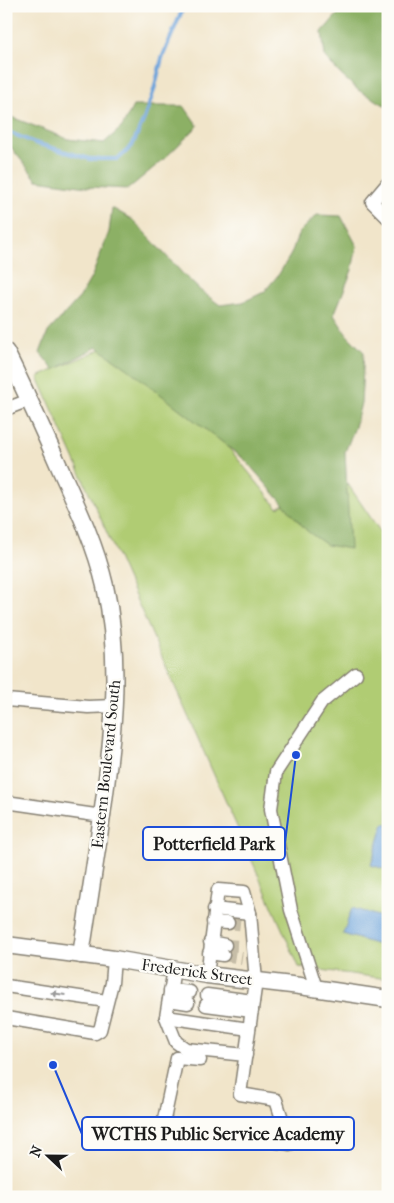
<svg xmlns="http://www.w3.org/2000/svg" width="394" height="1203" font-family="'IM FELL French Canon',serif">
	<rect width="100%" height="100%" fill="#fdfcf7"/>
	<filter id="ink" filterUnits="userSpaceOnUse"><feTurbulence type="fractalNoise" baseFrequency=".02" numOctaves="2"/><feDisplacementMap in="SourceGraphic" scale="10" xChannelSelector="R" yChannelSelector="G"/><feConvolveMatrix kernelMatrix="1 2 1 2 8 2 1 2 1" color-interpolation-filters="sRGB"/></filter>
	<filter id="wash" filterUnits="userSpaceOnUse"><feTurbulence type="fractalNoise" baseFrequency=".0096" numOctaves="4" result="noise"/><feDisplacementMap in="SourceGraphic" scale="20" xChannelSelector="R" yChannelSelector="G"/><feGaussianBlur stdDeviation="1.12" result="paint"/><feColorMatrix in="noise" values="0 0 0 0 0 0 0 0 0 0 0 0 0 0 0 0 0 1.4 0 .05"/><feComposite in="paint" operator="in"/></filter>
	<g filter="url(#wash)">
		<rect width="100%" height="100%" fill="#f1e5ca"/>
		<path fill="#b0cc73" stroke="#667448" d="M135 334 278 508 337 468 388 543V979L299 967 38 377Z"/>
		<g fill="#8cb065" stroke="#546640">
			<path d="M351 6H388V107L358 90 341 75 325 57 322 32 342 9Z"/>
			<path d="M133 106H184L198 126 164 159 128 189 87 187 37 180 6 141V115L68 139 104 143 122 127Z"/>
			<path d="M112 208 133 220 184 275 201 291 220 305 243 302 264 292 279 274 291 254 299 232 317 215 341 216 357 246 352 270 334 315 347 335 364 352 361 403 355 427 345 452 350 549 327 545 307 531 245 460 128 369 97 347 54 370 40 353 48 332 80 297 92 276 109 232Z"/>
		</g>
		<g fill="#6ea4db" stroke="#45607c">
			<path d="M384 823 388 824V870L371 865Z"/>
			<path d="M388 894V948L343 934 352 908 381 917Z"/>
		</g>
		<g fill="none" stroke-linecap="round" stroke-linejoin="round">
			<path stroke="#6ea4db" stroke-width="4" d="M6 131 35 143 90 159H118L132 146 144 119 154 90 162 58 184 6"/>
		</g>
	</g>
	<g filter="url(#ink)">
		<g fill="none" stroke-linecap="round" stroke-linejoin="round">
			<g stroke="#c6bda7" stroke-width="12" stroke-dasharray="12 6" stroke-linecap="butt">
				<path d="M228 923 245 925"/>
				<path d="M225 945 243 946"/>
				<path d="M223 955 242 958"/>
			</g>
			<defs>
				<g id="minor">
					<path d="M388 183 372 202 388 218"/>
					<path d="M6 409 29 400"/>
					<path d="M6 700 88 707 114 706"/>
					<path d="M6 802 102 816"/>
					<path d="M214 909 250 913"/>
					<path d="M213 922 228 923"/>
					<path d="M210 942 225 945"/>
					<path d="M209 953 223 955"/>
					<path d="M174 969 166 1017 249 1029"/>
					<path d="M6 986 106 1001"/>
					<path d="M316 988 291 910 271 809 276 772 322 702 356 674"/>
					<path d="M170 990 190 992"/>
					<path d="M207 995 253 1001"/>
					<path d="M169 1000 188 1003"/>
					<path d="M206 1005 252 1011"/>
					<path d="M166 1017 176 1042 186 1049 246 1055"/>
					<path d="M6 1018 95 1033 100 1030 112 983 114 959"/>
					<path d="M200 1060 177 1058 163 1124 290 1144 276 1100 240 1094 256 981 250 913 244 892 218 890 207 975"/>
				</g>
				<g id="major">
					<path d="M6 352C26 392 44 432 62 473 79 510 96 547 105 586 123 666 112 744 101 823 94 867 88 911 81 955"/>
					<path d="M6 945 114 959 207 975 300 986 388 999"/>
				</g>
			</defs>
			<use href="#minor" stroke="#868073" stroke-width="15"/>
			<use href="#major" stroke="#868073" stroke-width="19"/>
			<use href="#minor" stroke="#fff" stroke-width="12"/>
			<use href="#major" stroke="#fff" stroke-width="16"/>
		</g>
		<defs><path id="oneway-solid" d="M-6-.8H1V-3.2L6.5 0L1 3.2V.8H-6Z" transform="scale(1.25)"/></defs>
		<use fill="#999" href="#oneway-solid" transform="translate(58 994) rotate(-172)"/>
	</g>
	<g text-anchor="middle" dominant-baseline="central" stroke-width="5" stroke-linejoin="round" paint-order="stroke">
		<g font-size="16" fill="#1c1c1c" stroke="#fdfcf7">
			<text transform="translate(106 764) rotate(-84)">Eastern Boulevard South</text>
			<text transform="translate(197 972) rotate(8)">Frederick Street</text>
		</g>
	</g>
	<path fill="none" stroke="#1d4ed8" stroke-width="2" d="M296 755L285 843M53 1065L82 1134"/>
	<g fill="#1d4ed8" stroke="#fdfcf7" stroke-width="2">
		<circle cx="296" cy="755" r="5"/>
		<circle cx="53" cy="1065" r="5"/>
	</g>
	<g fill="#fdfcf7" stroke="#1d4ed8" stroke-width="2">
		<rect x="143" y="827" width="142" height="33" rx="5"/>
		<rect x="82" y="1117" width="272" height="33" rx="5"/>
	</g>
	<g font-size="18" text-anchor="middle" font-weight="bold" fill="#1c1c1c">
		<text x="214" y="850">Potterfield Park</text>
		<text x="218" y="1140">WCTHS Public Service Academy</text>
	</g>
	<rect width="394" height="1203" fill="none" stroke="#fdfcf7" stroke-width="25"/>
	<g transform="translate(48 1156) rotate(292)" stroke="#fdfcf7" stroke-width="4" paint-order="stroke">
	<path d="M0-4L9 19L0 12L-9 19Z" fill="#1c1c1c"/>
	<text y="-8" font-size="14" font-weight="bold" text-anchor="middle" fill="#1c1c1c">N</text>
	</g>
</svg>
